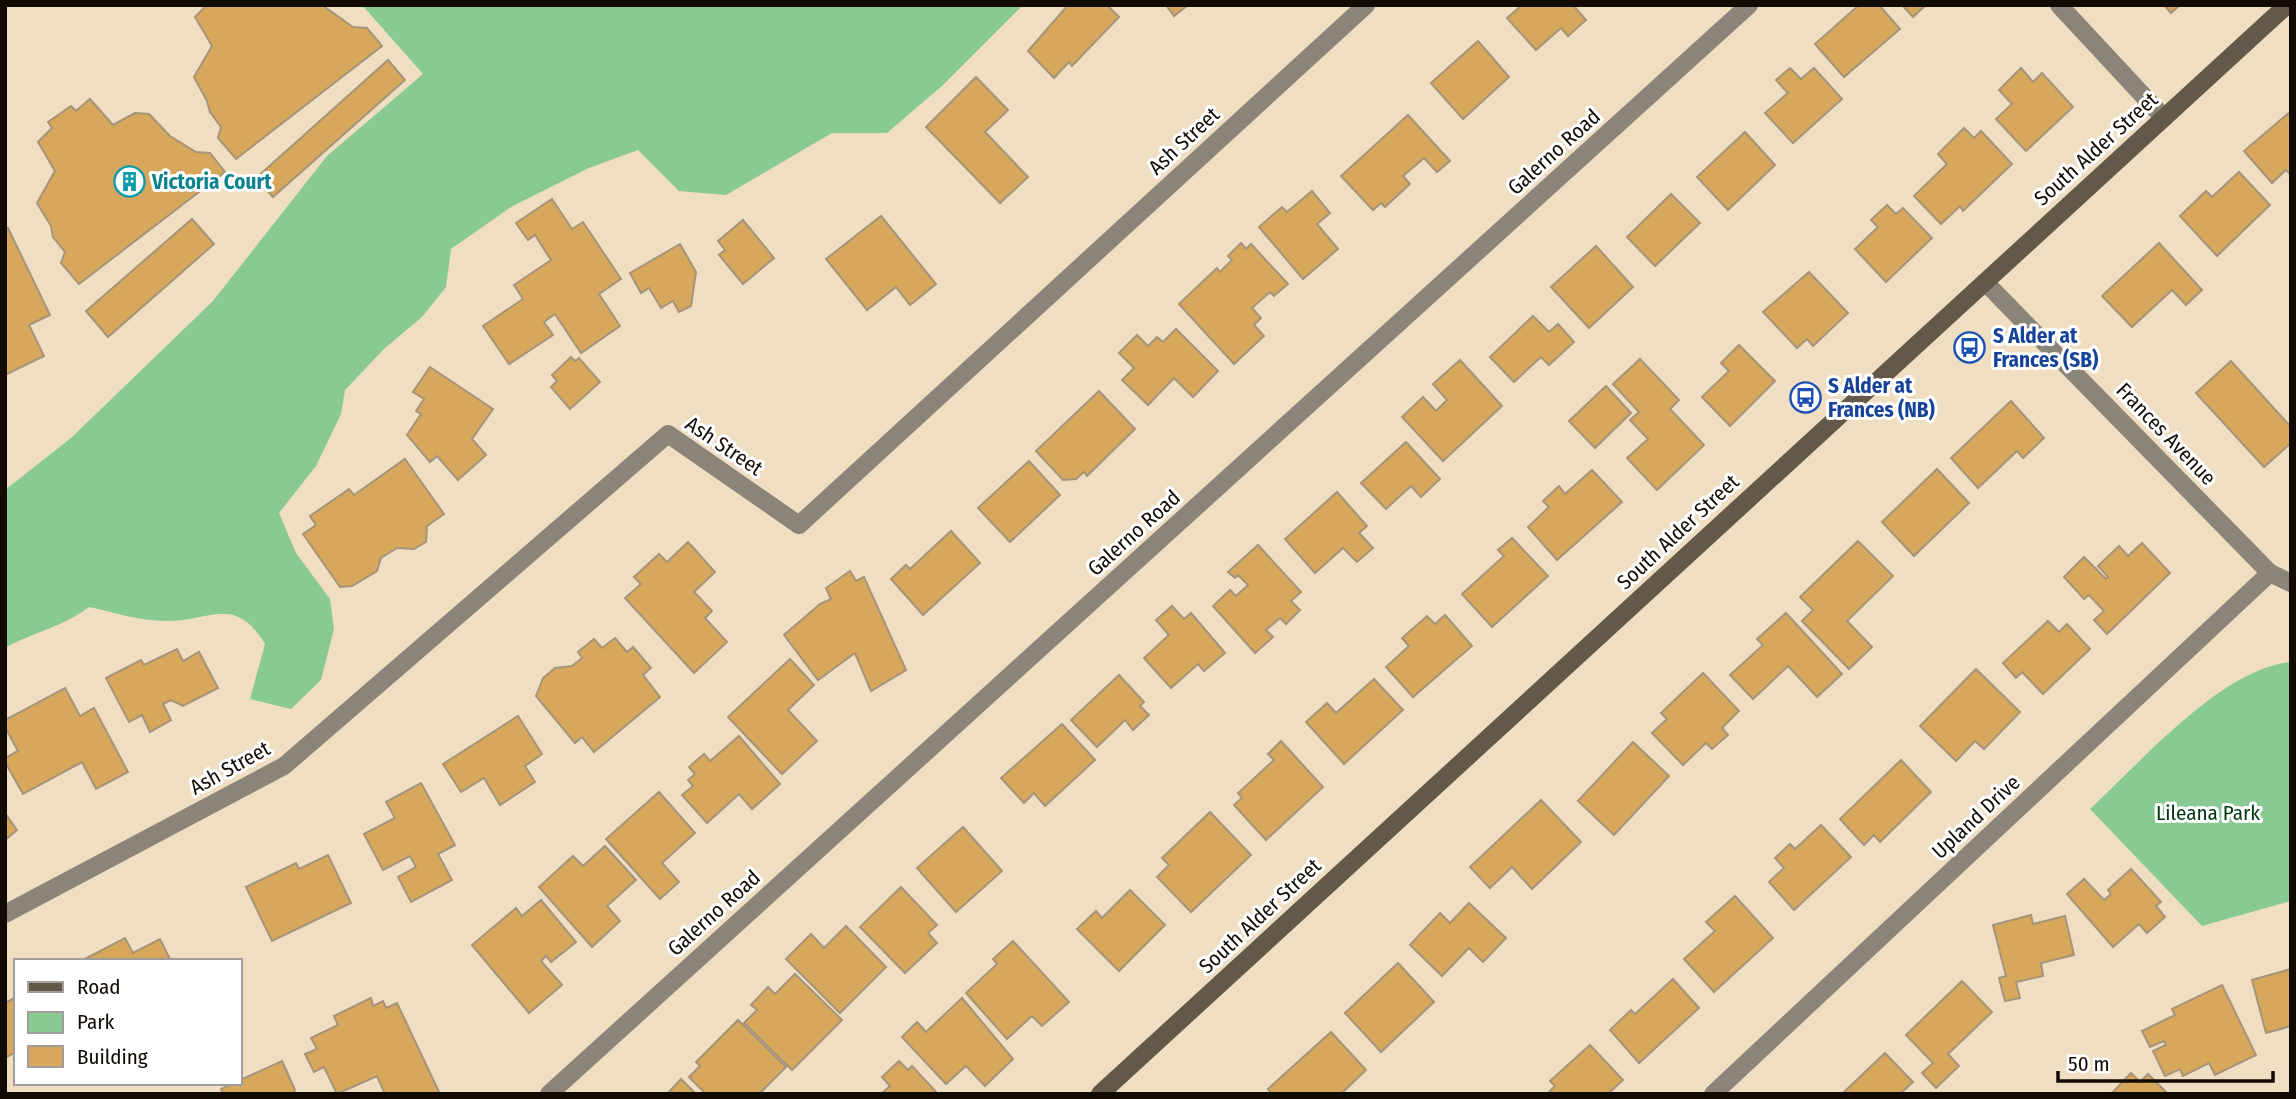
<svg xmlns="http://www.w3.org/2000/svg" width="2296" height="1099" font-family="'Fira Sans Condensed',sans-serif">
	<rect width="100%" height="100%" fill="#f0dec3"/>
	<g fill="#89c993">
		<path d="M362 5H1023L943 85 887 133H832L726 195 679 191 638 150 589 168 511 207 451 249 446 287 422 317 384 349 345 390 341 414 316 466 279 513 296 553 330 599 334 629 321 680 291 709 250 699 265 644C234 593 210 622 165 621 140 621 113 612 89 607 63 627 33 632 5 648V490L71 438 213 301 327 156 423 74Z"/>
		<path d="M2291 662V901L2202 926 2090 809C2141 762 2221 669 2291 662Z"/>
	</g>
	<g fill="#d7a85b" stroke="#a5947a" stroke-width="2">
		<path d="M207 5H322L353 27 367 28 382 46 236 159 218 138 221 127 210 112 207 101 194 77 212 46 195 17Z"/>
		<path d="M1068 5H1107L1119 17 1072 66 1069 62 1054 78 1028 51Z"/>
		<path d="M1166 5H1188L1174 16Z"/>
		<path d="M1522 5H1573L1586 20 1568 36 1561 28 1536 50 1507 18Z"/>
		<path d="M1859 5H1879L1900 29 1844 77 1815 44Z"/>
		<path d="M1902 5H1926L1913 17Z"/>
		<path d="M2164 5H2180L2171 13Z"/>
		<path d="M1478 41 1509 77 1463 119 1431 83Z"/>
		<path d="M388 60 405 80 273 197 256 178Z"/>
		<path d="M1790 68 1801 79 1814 68 1842 99 1793 143 1765 113 1788 93 1776 80Z"/>
		<path d="M2021 68 2033 82 2042 73 2073 107 2026 151 1996 119 2012 104 1999 90Z"/>
		<path d="M976 77 1008 110 985 132 1028 177 1000 203 926 127Z"/>
		<path d="M90 99 113 125 135 113 149 114 170 136 196 152 210 153 225 172 79 284 61 263 65 252 53 237 51 226 37 203 55 171 38 142 52 128 48 122 71 106 76 111Z"/>
		<path d="M2291 111V175L2286 170 2272 183 2244 151Z"/>
		<path d="M1408 115 1450 161 1437 172 1424 158 1403 176 1410 184 1385 207 1381 203 1373 210 1341 176Z"/>
		<path d="M1964 128 1974 138 1981 131 2012 164 1963 211 1960 206 1941 224 1914 196 1947 164 1938 154Z"/>
		<path d="M1745 132 1775 165 1728 210 1697 177Z"/>
		<path d="M2239 172 2270 205 2217 256 2180 216 2206 191 2212 197Z"/>
		<path d="M1312 191 1330 213 1317 224 1338 249 1303 279 1259 227 1282 207 1287 212Z"/>
		<path d="M1671 194 1700 223 1655 266 1627 237Z"/>
		<path d="M552 199 572 229 583 222 621 279 599 294 620 326 581 353 555 314 544 322 553 335 509 364 483 326 523 299 514 285 551 260 535 235 528 240 516 223Z"/>
		<path d="M1887 205 1896 214 1903 208 1932 238 1886 282 1855 249 1878 227 1871 220Z"/>
		<path d="M881 216 936 284 910 305 896 287 867 310 826 259Z"/>
		<path d="M192 219 214 244 108 337 86 311Z"/>
		<path d="M743 220 774 258 743 284 719 255 725 250 718 241Z"/>
		<path d="M8 228 50 315 29 325 44 356 5 375V229Z"/>
		<path d="M1241 243 1246 249 1251 244 1288 284 1274 296 1270 292 1252 308 1261 318 1254 325 1264 336 1234 364 1179 304 1217 268 1220 272 1232 260 1228 256Z"/>
		<path d="M2159 243 2202 290 2186 305 2172 290 2132 327 2102 296Z"/>
		<path d="M680 244 696 272 691 306 679 312 673 301 661 308 649 288 641 293 630 273Z"/>
		<path d="M1596 246 1633 287 1589 328 1551 287Z"/>
		<path d="M1809 272 1848 313 1813 346 1807 339 1797 348 1763 312Z"/>
		<path d="M1533 316 1549 332 1558 324 1574 342 1549 365 1541 357 1514 382 1490 357Z"/>
		<path d="M1176 329 1218 371 1193 397 1174 378 1148 405 1122 380 1134 368 1119 353 1137 335 1148 346 1157 337 1163 342Z"/>
		<path d="M1739 345 1775 381 1730 426 1702 397 1729 371 1721 363Z"/>
		<path d="M571 357 575 361 579 358 600 382 570 409 551 387 557 381 552 375Z"/>
		<path d="M1640 359 1679 400 1670 409 1704 445 1657 490 1627 458 1648 439 1630 420 1639 412 1613 384Z"/>
		<path d="M1460 360 1502 406 1443 461 1402 417 1423 397 1436 411 1447 400 1433 384Z"/>
		<path d="M2231 361 2291 427V443L2264 467 2196 393Z"/>
		<path d="M430 367 493 409 472 439 486 455 458 480 437 456 430 462 407 435 421 414 416 411 424 399 413 392Z"/>
		<path d="M1606 386 1631 413 1595 448 1569 421Z"/>
		<path d="M1099 391 1135 429 1087 476 1084 472 1076 479 1063 480 1036 451Z"/>
		<path d="M2011 401 2044 438 2023 458 2017 451 1978 488 1951 458Z"/>
		<path d="M1406 442 1440 479 1421 497 1411 486 1386 509 1361 483Z"/>
		<path d="M405 459 444 514 427 526 426 542 414 549 397 548 381 558 377 571 352 586 340 587 303 534 316 525 310 516 349 489 354 495Z"/>
		<path d="M1029 461 1060 495 1010 542 978 508Z"/>
		<path d="M1937 469 1969 503 1914 556 1882 522Z"/>
		<path d="M1592 470 1622 502 1557 560 1528 527 1549 507 1543 501 1559 486 1565 494Z"/>
		<path d="M1337 492 1367 526 1359 533 1373 548 1357 562 1343 548 1315 573 1285 539Z"/>
		<path d="M951 531 980 563 923 615 891 579 906 565 910 569Z"/>
		<path d="M1512 538 1548 576 1492 627 1462 594 1504 556 1498 550Z"/>
		<path d="M1858 541 1893 576 1847 621 1872 647 1849 669 1802 621 1813 610 1800 597Z"/>
		<path d="M688 542 715 572 694 592 712 611 705 618 727 642 694 673 625 598 641 584 634 577 659 554 667 562Z"/>
		<path d="M2142 543 2170 573 2107 634 2094 620 2104 611 2089 595 2084 599 2064 577 2084 557 2106 579 2108 577 2098 566 2119 546 2128 556Z"/>
		<path d="M1258 545 1301 592 1291 601 1300 610 1286 624 1280 618 1266 630 1273 637 1255 653 1213 606 1230 590 1236 596 1248 585 1238 575 1235 578 1228 572Z"/>
		<path d="M850 571 856 581 864 577 906 670 871 691 855 653 818 680 784 635 820 604 831 599 826 588Z"/>
		<path d="M1172 606 1184 619 1191 613 1225 653 1204 671 1198 664 1171 688 1144 658 1169 635 1156 620Z"/>
		<path d="M1786 613 1842 674 1817 697 1788 666 1753 699 1730 675 1763 645 1757 639Z"/>
		<path d="M1445 615 1472 646 1413 697 1386 667 1409 646 1402 638 1427 616 1435 624Z"/>
		<path d="M2048 621 2059 632 2067 624 2090 649 2043 694 2022 672 2016 678 2003 663Z"/>
		<path d="M615 638 627 652 633 647 651 668 643 675 660 697 594 752 582 737 575 743 536 696 543 678 555 668 572 666 582 658 578 652 594 639 602 648Z"/>
		<path d="M177 649 183 661 199 652 218 688 183 706 171 700 163 704 171 720 150 732 142 715 129 722 106 678 141 660 144 665Z"/>
		<path d="M790 659 814 685 788 710 817 741 782 774 728 717Z"/>
		<path d="M1976 669 2020 712 1984 749 1975 741 1956 761 1920 726Z"/>
		<path d="M1703 673 1739 711 1722 728 1728 735 1712 749 1706 743 1683 765 1652 733 1667 719 1661 713Z"/>
		<path d="M1119 675 1144 702 1140 706 1149 715 1133 730 1125 720 1097 747 1071 720Z"/>
		<path d="M1374 679 1403 710 1344 764 1306 722 1327 703 1336 713Z"/>
		<path d="M65 688 80 716 94 708 128 772 96 789 82 762 23 794 5 762V758L18 751 5 727V720Z"/>
		<path d="M518 716 542 754 525 766 535 782 500 805 484 778 461 792 443 764Z"/>
		<path d="M1062 724 1095 760 1045 806 1034 793 1024 803 1001 778Z"/>
		<path d="M739 736 780 784 752 809 739 794 707 823 682 795 693 786 688 780 695 774 689 767 704 754 710 761Z"/>
		<path d="M1281 741 1323 787 1266 840 1234 805 1242 798 1238 793 1274 760 1268 754Z"/>
		<path d="M1633 742 1669 776 1614 835 1578 801Z"/>
		<path d="M1901 760 1931 792 1880 842 1874 835 1864 845 1840 819Z"/>
		<path d="M421 783 455 845 438 854 452 880 411 902 398 877 416 867 410 856 383 870 364 834 395 818 386 802Z"/>
		<path d="M659 792 695 833 662 863 679 882 660 899 606 839Z"/>
		<path d="M1541 800 1581 842 1532 889 1512 867 1490 888 1470 867Z"/>
		<path d="M1210 812 1251 855 1191 912 1157 877 1169 865 1162 858Z"/>
		<path d="M5 813 17 830 5 840Z"/>
		<path d="M1821 825 1851 857 1794 910 1769 882 1784 868 1775 858 1790 844 1795 849Z"/>
		<path d="M963 827 1002 871 956 912 917 868Z"/>
		<path d="M605 846 636 880 607 906 620 921 592 947 539 887 573 856 583 866Z"/>
		<path d="M328 855 351 903 272 941 246 887 296 863 299 869Z"/>
		<path d="M2131 869 2161 902 2156 906 2165 917 2147 933 2139 924 2113 947 2067 894 2084 879 2104 900 2111 894 2108 890Z"/>
		<path d="M901 887 937 925 928 933 937 943 905 973 860 927Z"/>
		<path d="M1130 890 1165 925 1119 971 1077 929 1096 911 1102 918Z"/>
		<path d="M1735 896 1773 938 1714 992 1684 959 1715 931 1706 922Z"/>
		<path d="M541 900 576 942 551 962 546 956 541 961 562 985 529 1013 472 945 516 908 522 916Z"/>
		<path d="M1469 903 1506 938 1483 962 1469 948 1442 976 1410 945 1440 913 1450 923Z"/>
		<path d="M2031 915 2033 924 2065 916 2074 955 2041 963 2043 976 2016 982 2020 998 2005 1001 1999 978 2006 976 1993 925Z"/>
		<path d="M846 926 886 967 840 1013 786 959 811 934 824 948Z"/>
		<path d="M125 938 133 953 160 939 171 961H81Z"/>
		<path d="M1013 941 1069 1002 1042 1026 1032 1016 1007 1039 966 993 997 964 993 959Z"/>
		<path d="M1398 963 1434 1002 1381 1052 1345 1013Z"/>
		<path d="M2291 969V1026L2266 1033 2252 980Z"/>
		<path d="M795 974 842 1020 792 1070 744 1023 757 1010 751 1005 768 987 775 994Z"/>
		<path d="M1673 979 1699 1008 1639 1063 1610 1030 1631 1010 1635 1014Z"/>
		<path d="M1962 981 1992 1012 1948 1054 1959 1066 1936 1088 1922 1073 1933 1063 1906 1035Z"/>
		<path d="M2222 985 2256 1055 2215 1075 2209 1063 2183 1076 2180 1069 2165 1076 2153 1051 2166 1045 2164 1041 2150 1047 2142 1031 2175 1015 2172 1009Z"/>
		<path d="M16 997V1052L5 1058V1003Z"/>
		<path d="M371 998 373 1006 383 1001 386 1008 397 1003 440 1094H385L377 1076 337 1094 324 1067 314 1072 305 1054 317 1049 311 1038 338 1025 334 1016Z"/>
		<path d="M962 998 1013 1059 985 1086 966 1066 946 1084 902 1037 917 1022 926 1032Z"/>
		<path d="M738 1020 786 1067 759 1094H706L689 1077 700 1066 696 1062Z"/>
		<path d="M1331 1032 1366 1070 1341 1094H1272L1268 1089Z"/>
		<path d="M1590 1045 1623 1080 1608 1094H1547L1555 1086 1550 1081Z"/>
		<path d="M1885 1053 1913 1082 1900 1094H1842Z"/>
		<path d="M282 1061 295 1090 293 1094H223L221 1089Z"/>
		<path d="M899 1061 908 1070 912 1066 938 1094H881L890 1086 882 1077Z"/>
		<path d="M2131 1073 2140 1082 2148 1074 2168 1094H2111Z"/>
		<path d="M681 1079 696 1094H667Z"/>
	</g>
	<g fill="none" stroke-linecap="round" stroke-linejoin="round">
		<g stroke="#8a8479" stroke-width="18">
			<path d="M2059 5 2164 118"/>
			<path d="M1985 282 2270 573 2291 583"/>
			<path d="M5 914 284 766 668 434 799 525 1366 5"/>
			<path d="M549 1094 1749 5"/>
			<path d="M1713 1094 2270 573"/>
		</g>
		<path stroke="#625948" stroke-width="18" d="M1100 1094 2287 5"/>
	</g>
	<defs>
		<symbol id="building-ring" viewBox="-11 -11 22 22"><circle r="9.5" fill="#fff" stroke="#0f9aa8" stroke-width="1.5"/><path d="M-4-6H4V6H1V3H-1V6H-4ZM-2.5-4.3h1.7v1.8h-1.7ZM.8-4.3h1.7v1.8H.8ZM-2.5-1h1.7V.8h-1.7ZM.8-1h1.7V.8H.8Z" fill="#0f9aa8"/></symbol>
		<symbol id="bus-ring" viewBox="-11 -11 22 22"><circle r="9.5" fill="#fff" stroke="#1a4fb4" stroke-width="1.5"/><path d="M-5-6H5V4H4V6H2V4H-2V6H-4V4H-5ZM-3.5-4V0h7V-4ZM-3.5 1.2v1.5H-2V1.2ZM2 1.2v1.5H3.5V1.2Z" fill="#1a4fb4"/></symbol>
	</defs>
	<g fill-rule="evenodd">
		<use href="#building-ring" x="112" y="164" width="35" height="35"/>
		<use href="#bus-ring" x="1952" y="330" width="35" height="35"/>
		<use href="#bus-ring" x="1788" y="380" width="35" height="35"/>
	</g>
	<g text-anchor="middle" dominant-baseline="central" stroke-width="6" stroke-linejoin="round" paint-order="stroke">
		<g font-size="21" fill="#110b03" stroke="#fff">
			<text transform="translate(1184 141) rotate(-43)">Ash Street</text>
			<text transform="translate(2096 149) rotate(-42)">South Alder Street</text>
			<text transform="translate(1554 152) rotate(-42)">Galerno Road</text>
			<text transform="translate(2166 434) rotate(46)">Frances Avenue</text>
			<text transform="translate(724 446) rotate(34)">Ash Street</text>
			<text transform="translate(1678 532) rotate(-43)">South Alder Street</text>
			<text transform="translate(1134 533) rotate(-42)">Galerno Road</text>
			<text transform="translate(230 768) rotate(-29)">Ash Street</text>
			<text transform="translate(1976 817) rotate(-43)">Upland Drive</text>
			<text transform="translate(714 913) rotate(-42)">Galerno Road</text>
			<text transform="translate(1260 916) rotate(-43)">South Alder Street</text>
		</g>
		<g font-size="21" font-weight="bold" fill="#0d838f" stroke="#fff" text-anchor="start">
			<text x="152" y="182">Victoria Court</text>
		</g>
		<g font-size="21" font-weight="bold" fill="#164399" stroke="#fff" text-anchor="start">
			<text x="1993" y="336">S Alder at<tspan x="1993" dy="24">Frances (SB)</tspan></text>
			<text x="1828" y="386">S Alder at<tspan x="1828" dy="24">Frances (NB)</tspan></text>
		</g>
		<g font-size="21" fill="#003712" stroke="#fff">
			<text x="2208" y="813">Lileana Park</text>
		</g>
	</g>
	<rect width="2296" height="1099" fill="none" stroke="#110b03" stroke-width="14"/>
	<rect x="14" y="959" width="228" height="126" fill="#ffffff" stroke="#a09d9a" stroke-width="2"/>
	<rect x="28" y="982" width="35" height="10" fill="#625948" stroke="#a09d9a" stroke-width="2"/>
	<text x="77" y="994" font-size="21" fill="#110b03">Road</text>
	<rect x="28" y="1012" width="35" height="21" fill="#89c993" stroke="#a09d9a" stroke-width="2"/>
	<text x="77" y="1029" font-size="21" fill="#110b03">Park</text>
	<rect x="28" y="1046" width="35" height="21" fill="#d7a85b" stroke="#a09d9a" stroke-width="2"/>
	<text x="77" y="1064" font-size="21" fill="#110b03">Building</text>
	<path d="M2058 1071v10h215v-10" fill="none" stroke="#110b03" stroke-width="3.5"/>
	<text x="2068" y="1071" font-size="21" fill="#110b03" stroke="#ffffff" stroke-width="5" paint-order="stroke">50 m</text>
</svg>
